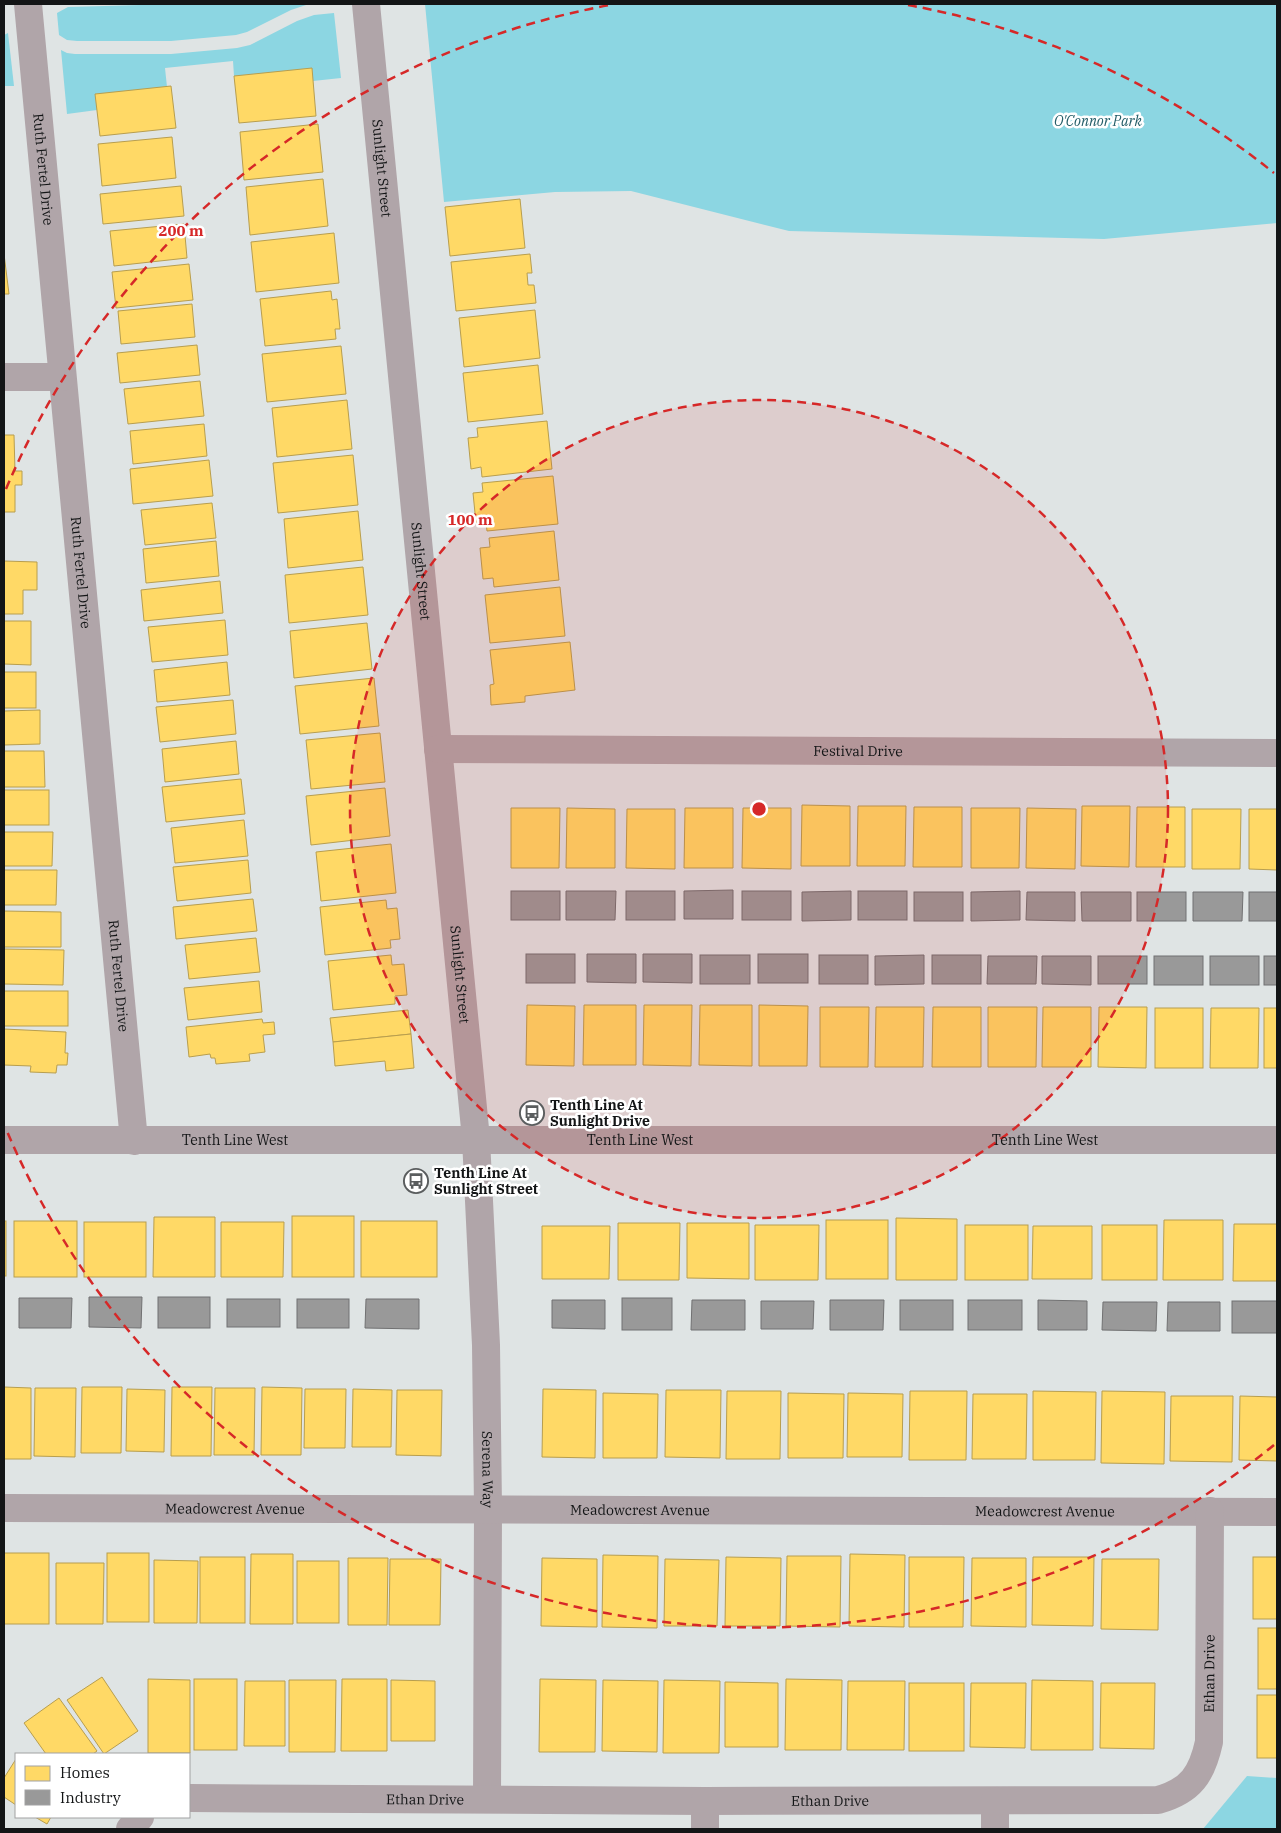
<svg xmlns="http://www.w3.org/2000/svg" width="1281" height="1833" font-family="'IBM Plex Serif',serif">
	<rect width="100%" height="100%" fill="#dfe4e4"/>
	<g fill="#8cd6e2">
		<path d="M177 4H309L291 10 247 32 236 35 171 41H77L67 40 59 35 57 13 68 7Z"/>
		<path d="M425 4H1277V223L1104 239 789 231 631 191 555 192 444 202Z"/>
		<path d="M334 13 341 78 313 81 234 76 233 61 165 68 167 87 97 110 67 114 61 50 67 53 75 54H171L237 48 250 45 297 21 314 15Z"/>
		<path d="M8 33 14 86H4V35Z"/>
		<path d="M1247 1776 1277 1778V1829H1203Z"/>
	</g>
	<g fill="#ffd966" stroke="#b89e4e">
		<path d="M312 68 316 116 239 123 234 76Z"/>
		<path d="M171 86 176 128 100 136 95 94Z"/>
		<path d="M318 124 323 172 244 180 240 132Z"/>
		<path d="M172 137 176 178 102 186 98 144Z"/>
		<path d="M323 179 328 226 250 235 246 187Z"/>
		<path d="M181 186 184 216 103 224 100 194Z"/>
		<path d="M520 199 525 248 450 256 445 207Z"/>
		<path d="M184 224 187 258 114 266 110 231Z"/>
		<path d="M334 233 339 283 256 292 251 242Z"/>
		<path d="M4 254 9 294H4Z"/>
		<path d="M530 254 532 273H527L528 285H534L536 303 456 311 451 262Z"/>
		<path d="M189 264 193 300 116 308 112 272Z"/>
		<path d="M331 291 332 300 337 299 340 329H335L336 339 265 346 260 299Z"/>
		<path d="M192 304 195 337 121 344 118 311Z"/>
		<path d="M535 310 540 358 464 367 459 318Z"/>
		<path d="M197 345 200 375 120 383 117 353Z"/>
		<path d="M341 346 346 394 267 402 262 354Z"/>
		<path d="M538 365 543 414 468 422 463 373Z"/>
		<path d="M200 381 204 416 128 424 124 389Z"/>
		<path d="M347 400 352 449 277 457 272 408Z"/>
		<path d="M547 421 552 469 482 477 481 467 471 469 468 438 478 437 477 428Z"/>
		<path d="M204 424 207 456 133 464 130 431Z"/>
		<path d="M4 435H14L15 471H22V485H15V512H4Z"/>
		<path d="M353 455 358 505 278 513 273 463Z"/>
		<path d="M209 460 213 496 133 504 130 469Z"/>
		<path d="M553 476 558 524 487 531 486 522 476 523 473 493 483 492 482 483Z"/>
		<path d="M212 503 216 538 145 545 141 510Z"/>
		<path d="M358 511 363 560 288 568 284 519Z"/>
		<path d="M554 531 559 580 494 587 493 578 483 579 480 548 490 547 489 538Z"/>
		<path d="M216 541 219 576 146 583 143 549Z"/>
		<path d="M4 561 37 562V590H23V614H4Z"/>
		<path d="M363 567 368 615 289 623 285 575Z"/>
		<path d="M220 581 223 613 144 621 141 590Z"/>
		<path d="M560 587 565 636 490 643 485 595Z"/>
		<path d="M225 620 228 655 152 662 148 627Z"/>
		<path d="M4 621H31V665L4 664Z"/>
		<path d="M367 623 372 669 294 678 290 631Z"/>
		<path d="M570 642 575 690 525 696V702L491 705 490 685 494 684 490 650Z"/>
		<path d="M227 662 230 695 157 702 154 670Z"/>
		<rect x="4" y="672" width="32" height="36"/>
		<path d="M374 678 379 726 300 734 295 686Z"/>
		<path d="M233 700 236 734 160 742 156 707Z"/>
		<path d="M40 710V744L4 745V711Z"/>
		<path d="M380 733 385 782 311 789 306 740Z"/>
		<path d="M236 741 239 774 165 782 162 749Z"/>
		<path d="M4 751H44L45 787H4Z"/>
		<path d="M241 779 245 814 166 822 162 787Z"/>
		<path d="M385 788 390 836 311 845 306 796Z"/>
		<rect x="4" y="790" width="45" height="35"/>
		<path d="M802 805 850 806V866H801Z"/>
		<path d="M858 806H906L905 866H857Z"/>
		<path d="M1082 806H1130L1129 867 1081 866Z"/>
		<path d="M914 807H962V867H913Z"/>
		<path d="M1137 807H1185V867H1136Z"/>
		<path d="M511 808H560L559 868H511Z"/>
		<path d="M567 808 615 809V868H566Z"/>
		<path d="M685 808H733V868H684Z"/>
		<path d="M743 808H791V869L742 868Z"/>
		<path d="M971 808H1020L1019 868H971Z"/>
		<path d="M1027 808 1076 809 1075 869 1026 868Z"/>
		<path d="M627 809H675V869L626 868Z"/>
		<path d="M1192 809H1241L1240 869H1192Z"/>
		<path d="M1249 809H1277V870L1249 869Z"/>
		<path d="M244 820 248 856 175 863 171 828Z"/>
		<path d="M4 832H53L52 866H4Z"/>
		<path d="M391 844 396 893 321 901 316 852Z"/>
		<path d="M248 860 251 893 177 901 173 867Z"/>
		<path d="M4 870H57L56 905H4Z"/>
		<path d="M253 899 257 931 176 939 173 907Z"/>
		<path d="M386 900 387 909 397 908 400 939 390 940 391 948 325 955 320 907Z"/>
		<path d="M4 911 61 912V947H4Z"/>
		<path d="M256 938 260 972 189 979 185 945Z"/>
		<path d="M4 949 64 950 63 985 4 984Z"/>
		<path d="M391 955 392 965 404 964 407 995 395 996V1004L333 1010 328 961Z"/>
		<path d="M259 981 262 1012 188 1020 184 988Z"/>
		<rect x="4" y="991" width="64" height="35"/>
		<path d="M527 1005 575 1006 574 1066 526 1065Z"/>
		<path d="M584 1005H636V1065H583Z"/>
		<path d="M644 1005H692L691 1066 643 1065Z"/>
		<path d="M700 1005H752V1066L699 1065Z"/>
		<path d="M759 1005 808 1006 807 1066H759Z"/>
		<path d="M820 1007H869L868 1067H820Z"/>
		<path d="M876 1007H924L923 1067H875Z"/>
		<path d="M933 1007H981V1067H932Z"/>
		<path d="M988 1007H1037L1036 1067H988Z"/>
		<path d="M1043 1007H1091V1067H1042Z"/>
		<path d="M1099 1007H1147L1146 1068 1098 1067Z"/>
		<rect x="1155" y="1008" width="48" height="60"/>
		<path d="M1211 1008H1259L1258 1068H1210Z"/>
		<rect x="1264" y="1008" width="13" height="60"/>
		<path d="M408 1010 411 1034 333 1042 330 1018Z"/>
		<path d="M262 1019 263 1023 274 1022 275 1034 263 1035 265 1052 249 1054 250 1061 216 1064 215 1058H211L210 1054 189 1057 186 1027Z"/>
		<path d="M4 1029 66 1032 65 1053H68L67 1065H57L56 1073 30 1072 31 1066 4 1065Z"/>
		<path d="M411 1034 414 1068 386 1071 385 1061 335 1066 333 1042Z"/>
		<rect x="292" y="1216" width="62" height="61"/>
		<path d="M154 1217H215V1277H153Z"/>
		<path d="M896 1218 957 1219V1280H896Z"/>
		<rect x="826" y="1220" width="62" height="59"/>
		<path d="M1164 1220H1223V1280H1163Z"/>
		<rect x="4" y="1221" width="2" height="55"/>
		<rect x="14" y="1221" width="63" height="56"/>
		<rect x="361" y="1221" width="76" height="56"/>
		<rect x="84" y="1222" width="62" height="55"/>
		<path d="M221 1222H284L283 1277H221Z"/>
		<path d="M618 1223H680L679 1280H618Z"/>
		<path d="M687 1223H749V1279L687 1278Z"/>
		<path d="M1234 1224H1277V1281H1233Z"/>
		<path d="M755 1225H819L818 1280H755Z"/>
		<rect x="965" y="1225" width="63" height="55"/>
		<rect x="1102" y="1225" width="55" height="55"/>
		<path d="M542 1226H610L609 1279H542Z"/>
		<path d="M1033 1226H1092V1279H1032Z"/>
		<path d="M4 1387 31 1388V1459H4Z"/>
		<path d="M82 1387H122L121 1453H81Z"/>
		<path d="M172 1387H212L211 1456H171Z"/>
		<path d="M262 1387 302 1388 301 1455H261Z"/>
		<path d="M35 1388H76L75 1457 34 1456Z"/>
		<path d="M215 1388H255L254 1455H214Z"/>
		<path d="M127 1389 165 1390 164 1452 126 1451Z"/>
		<path d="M305 1389H346L345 1448H304Z"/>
		<path d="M353 1389 392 1390 391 1447H352Z"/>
		<path d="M543 1389 596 1390 595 1458 542 1457Z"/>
		<path d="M397 1390H442L441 1456 396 1455Z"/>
		<path d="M666 1390H721L720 1458 665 1457Z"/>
		<path d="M727 1391H781L780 1459H726Z"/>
		<path d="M910 1391H967L966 1460H909Z"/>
		<path d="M1033 1391 1096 1392 1095 1460H1033Z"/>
		<path d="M1102 1391 1165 1392 1164 1464 1101 1463Z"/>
		<path d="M603 1393 658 1394 657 1458H603Z"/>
		<path d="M788 1393 844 1394 843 1458H788Z"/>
		<path d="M848 1393 903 1394 902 1457H847Z"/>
		<path d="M973 1394H1027L1026 1459H972Z"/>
		<path d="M1171 1396H1233L1232 1462 1170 1461Z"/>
		<path d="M1240 1396 1277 1397V1461L1239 1460Z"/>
		<rect x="4" y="1553" width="45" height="71"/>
		<rect x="107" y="1553" width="42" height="69"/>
		<path d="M251 1554H293V1624H250Z"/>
		<path d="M850 1554 905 1555 904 1627 849 1626Z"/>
		<path d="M603 1555 658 1556 657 1628 602 1627Z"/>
		<path d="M787 1556H841L840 1627 786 1626Z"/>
		<rect x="200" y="1557" width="45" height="66"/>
		<path d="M726 1557 781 1558 780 1626H725Z"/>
		<path d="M909 1557H964L963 1627H909Z"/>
		<path d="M1033 1557H1094L1093 1626 1032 1625Z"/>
		<rect x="1253" y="1557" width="24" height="62"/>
		<path d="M348 1558H388L387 1625H348Z"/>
		<path d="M542 1558 597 1559V1627L541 1626Z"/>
		<path d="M972 1558H1026V1627L971 1626Z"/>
		<path d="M390 1559H441L440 1625H389Z"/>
		<path d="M665 1559 719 1560 717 1626H664Z"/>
		<path d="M1102 1559H1159L1158 1630 1101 1629Z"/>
		<path d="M154 1560 198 1561 197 1623H154Z"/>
		<rect x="297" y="1561" width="42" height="62"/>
		<path d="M56 1563H104L103 1624H56Z"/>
		<rect x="1258" y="1628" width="19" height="61"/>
		<path d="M102 1677 138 1731 104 1754 67 1700Z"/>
		<path d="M148 1679 190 1680V1753H148Z"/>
		<rect x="194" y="1679" width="43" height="71"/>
		<path d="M342 1679H387V1751H341Z"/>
		<path d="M540 1679 596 1680 595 1752H539Z"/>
		<path d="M786 1679 842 1680 841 1750H785Z"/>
		<path d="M289 1680H336L335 1752H289Z"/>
		<path d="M391 1680 435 1681V1741H391Z"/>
		<path d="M603 1680 658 1681 657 1752 602 1751Z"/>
		<path d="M664 1680 720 1681 719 1753H663Z"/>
		<path d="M1032 1680 1093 1681V1750H1031Z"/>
		<path d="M245 1681H285V1746H244Z"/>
		<path d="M848 1681H905L904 1750H847Z"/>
		<path d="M725 1682 778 1683V1747H725Z"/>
		<rect x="909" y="1683" width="55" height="68"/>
		<path d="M971 1683H1026L1025 1748 970 1747Z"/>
		<path d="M1101 1683H1155L1154 1749 1100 1748Z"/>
		<rect x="1257" y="1695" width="20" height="63"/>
		<path d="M59 1698 97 1751 93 1754H46L24 1723Z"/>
		<path d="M16 1759V1805L4 1797V1778Z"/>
		<path d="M35 1817H51L47 1824Z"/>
	</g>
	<g fill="#999" stroke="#717172">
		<path d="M733 890V919H684V891Z"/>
		<rect x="511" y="891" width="49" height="29"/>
		<path d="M566 891H616L615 920H566Z"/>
		<rect x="626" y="891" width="49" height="29"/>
		<rect x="742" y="891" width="49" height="29"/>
		<path d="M851 891V920L802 921V892Z"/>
		<rect x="858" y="891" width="49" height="29"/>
		<path d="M1020 891V920L971 921V892Z"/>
		<rect x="914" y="892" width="49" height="29"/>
		<path d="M1027 892H1075V921L1026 920Z"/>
		<path d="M1081 892H1131V921H1082Z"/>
		<rect x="1137" y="892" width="49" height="29"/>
		<path d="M1193 892H1243L1242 921H1193Z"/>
		<rect x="1249" y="892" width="28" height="29"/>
		<rect x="526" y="954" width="49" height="29"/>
		<path d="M587 954H636V983L587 982Z"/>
		<path d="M643 954H692V983L643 982Z"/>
		<rect x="758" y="954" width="50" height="29"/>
		<rect x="700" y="955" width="50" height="29"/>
		<rect x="819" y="955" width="49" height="29"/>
		<path d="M924 955V984L875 985V956Z"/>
		<rect x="932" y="955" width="49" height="29"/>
		<path d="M988 956H1037L1036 984H987Z"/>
		<path d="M1042 956H1091V985L1042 984Z"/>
		<rect x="1098" y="956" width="49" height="28"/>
		<rect x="1154" y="956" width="49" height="29"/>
		<rect x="1210" y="956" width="49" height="29"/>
		<rect x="1264" y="956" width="13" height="29"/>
		<path d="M89 1297H142L141 1328 89 1327Z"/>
		<rect x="158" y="1297" width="52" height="31"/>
		<path d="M19 1298H72L71 1328H19Z"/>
		<rect x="622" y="1298" width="50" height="32"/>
		<rect x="227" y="1299" width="53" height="28"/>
		<rect x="297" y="1299" width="52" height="29"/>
		<path d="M366 1299H419V1329L365 1328Z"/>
		<path d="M552 1300H605V1329L552 1328Z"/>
		<path d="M692 1300H745V1330H691Z"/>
		<path d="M830 1300H884L883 1330H830Z"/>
		<rect x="900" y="1300" width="53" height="30"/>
		<rect x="968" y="1300" width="54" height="30"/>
		<path d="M1038 1300 1087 1301V1330H1038Z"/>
		<path d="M761 1301H814L813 1329H761Z"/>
		<rect x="1232" y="1301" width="45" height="32"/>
		<path d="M1103 1302H1157L1156 1331 1102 1330Z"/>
		<path d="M1168 1302H1220V1331H1167Z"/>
	</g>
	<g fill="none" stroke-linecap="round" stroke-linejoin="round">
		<g stroke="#b0a5a9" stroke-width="28">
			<path id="s1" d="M28 4 134 1141"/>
			<path id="s2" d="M366 4 476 1139 486 1345 488 1509 487 1799"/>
			<path d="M4 377H62"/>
			<path id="s3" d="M438 749 1277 753"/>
			<path id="s4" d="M4 1140H1277"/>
			<path id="s5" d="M4 1508 1277 1512"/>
			<path id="s6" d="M189 1798 705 1801 1158 1800C1191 1791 1202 1774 1209 1742L1210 1511"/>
			<path d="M995 1801V1829"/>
			<path d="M130 1829 140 1817"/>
			<path d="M705 1829V1801"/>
		</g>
	</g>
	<circle cx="759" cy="809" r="409" fill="#d62828" fill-opacity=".12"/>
	<g fill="none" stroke="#d62828" stroke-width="2.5" stroke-dasharray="9 6">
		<circle cx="759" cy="809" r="409"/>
		<path d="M1274 1445A818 818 0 0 1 6 1129M6 489A818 818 0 0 1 610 5M908 5A818 818 0 0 1 1274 173"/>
	</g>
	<defs>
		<symbol id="bus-ring" viewBox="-11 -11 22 22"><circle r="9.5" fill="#fff" stroke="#5a5d5e" stroke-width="1.5"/><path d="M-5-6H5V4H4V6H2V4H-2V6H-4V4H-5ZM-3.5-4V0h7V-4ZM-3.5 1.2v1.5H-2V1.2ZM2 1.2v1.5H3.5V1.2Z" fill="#5a5d5e"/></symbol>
	</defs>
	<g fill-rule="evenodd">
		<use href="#bus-ring" x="518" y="1099" width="28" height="28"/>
		<use href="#bus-ring" x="402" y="1167" width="28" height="28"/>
	</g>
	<g text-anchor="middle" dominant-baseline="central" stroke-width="5" stroke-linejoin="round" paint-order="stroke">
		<g font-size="14" font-style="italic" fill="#235d68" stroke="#fff">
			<text x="1098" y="121">O'Connor Park</text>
		</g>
		<g font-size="14" fill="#131516" stroke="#fff">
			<text stroke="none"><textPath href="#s2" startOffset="165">Sunlight Street</textPath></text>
			<text stroke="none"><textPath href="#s1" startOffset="166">Ruth Fertel Drive</textPath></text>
			<text stroke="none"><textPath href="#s1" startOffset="571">Ruth Fertel Drive</textPath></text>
			<text stroke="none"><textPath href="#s2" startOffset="570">Sunlight Street</textPath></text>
			<text stroke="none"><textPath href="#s3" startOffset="420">Festival Drive</textPath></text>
			<text stroke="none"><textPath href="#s1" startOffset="976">Ruth Fertel Drive</textPath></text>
			<text stroke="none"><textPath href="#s2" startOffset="975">Sunlight Street</textPath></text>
			<text stroke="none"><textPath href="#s4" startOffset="231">Tenth Line West</textPath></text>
			<text stroke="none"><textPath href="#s4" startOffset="636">Tenth Line West</textPath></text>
			<text stroke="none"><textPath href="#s4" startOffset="1041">Tenth Line West</textPath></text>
			<text stroke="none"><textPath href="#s2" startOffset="1471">Serena Way</textPath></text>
			<text stroke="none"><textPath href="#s5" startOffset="231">Meadowcrest Avenue</textPath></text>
			<text stroke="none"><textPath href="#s5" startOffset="636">Meadowcrest Avenue</textPath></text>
			<text stroke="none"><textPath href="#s5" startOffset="1041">Meadowcrest Avenue</textPath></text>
			<text stroke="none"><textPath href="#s6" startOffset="1120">Ethan Drive</textPath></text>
			<text stroke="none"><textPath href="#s6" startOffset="236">Ethan Drive</textPath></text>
			<text stroke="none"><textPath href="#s6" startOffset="641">Ethan Drive</textPath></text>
		</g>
		<g font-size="14" font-weight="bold" fill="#131516" stroke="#fff" text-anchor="start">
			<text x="550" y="1105">Tenth Line At<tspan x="550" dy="16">Sunlight Drive</tspan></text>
			<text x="434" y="1173">Tenth Line At<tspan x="434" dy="16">Sunlight Street</tspan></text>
		</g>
	</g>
	<circle cx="759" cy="809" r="8" fill="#d62828" stroke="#fff" stroke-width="2.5"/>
	<g font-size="15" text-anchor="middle" font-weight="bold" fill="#d62828" stroke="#fff" stroke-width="5" stroke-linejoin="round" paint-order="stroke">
		<text x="181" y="236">200 m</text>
		<text x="470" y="525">100 m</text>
	</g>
	<rect width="1281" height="1833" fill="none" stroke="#131516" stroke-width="10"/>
	<rect x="15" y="1753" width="175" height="65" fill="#ffffff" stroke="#a1a1a2"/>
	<rect x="25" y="1766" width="25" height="15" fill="#ffd966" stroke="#a1a1a2"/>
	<text x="60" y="1778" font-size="15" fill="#131516">Homes</text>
	<rect x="25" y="1790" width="25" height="15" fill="#999999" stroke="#a1a1a2"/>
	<text x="60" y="1803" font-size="15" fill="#131516">Industry</text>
</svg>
